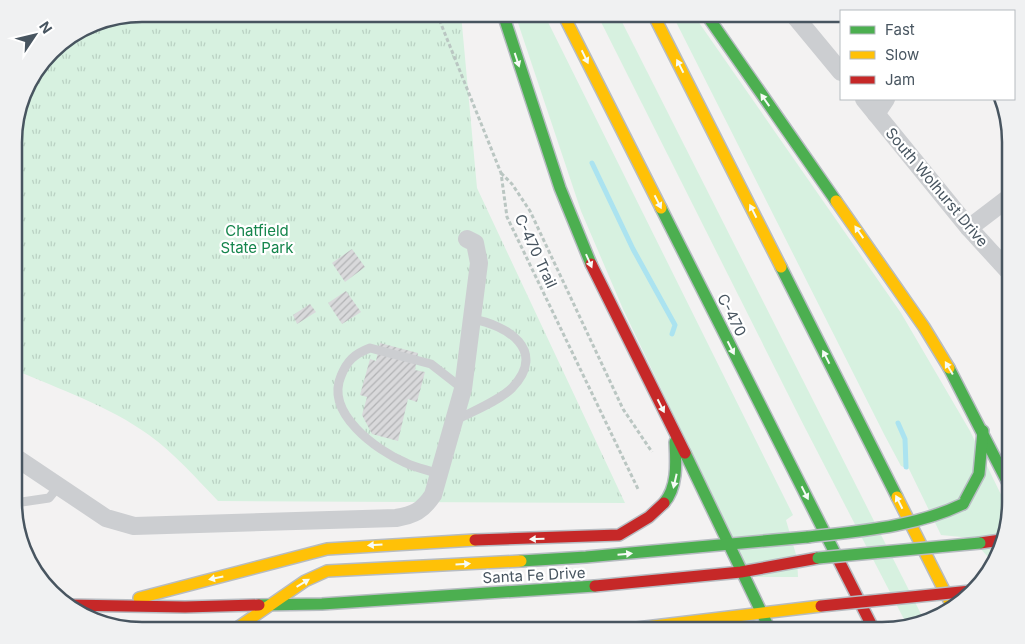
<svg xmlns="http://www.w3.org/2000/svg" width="1025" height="644" font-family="Inter,sans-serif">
	<defs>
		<pattern id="park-tufts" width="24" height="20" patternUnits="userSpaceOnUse" patternTransform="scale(1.25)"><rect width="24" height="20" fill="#d7f1e0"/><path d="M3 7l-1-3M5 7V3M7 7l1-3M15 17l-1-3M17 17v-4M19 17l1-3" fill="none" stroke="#bad1c3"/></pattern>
		<pattern id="building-hatch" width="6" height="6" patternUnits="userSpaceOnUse" patternTransform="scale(1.25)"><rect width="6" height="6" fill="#d9d9db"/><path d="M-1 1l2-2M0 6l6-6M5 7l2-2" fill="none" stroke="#b2b3b5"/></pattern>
	</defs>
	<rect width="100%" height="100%" fill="#f3f2f2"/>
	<g fill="#d7f1e0">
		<path d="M515 14H544L793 515 786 520 797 558 798 577H751L623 309 581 211Z"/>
		<path d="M597 14H618L924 620 907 625 801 420Z"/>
		<path d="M672 14H693L901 313 970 431 1010 513 996 556 988 557 971 538 941 535 909 469 901 466 885 436Z"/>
	</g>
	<path fill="url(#park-tufts)" d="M142 14H461L477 188 625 503 218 501C196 478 175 454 149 435 109 406 59 389 15 370V126L27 85 57 46 93 23Z"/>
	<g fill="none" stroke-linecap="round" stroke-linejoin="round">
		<g stroke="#abe3f0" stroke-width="5">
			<path d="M592 163 633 249 675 325 672 334"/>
			<path d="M898 423 905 439 906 467"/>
		</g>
	</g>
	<g fill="url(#building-hatch)">
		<path d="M352 249 365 267 345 282 332 263Z"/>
		<path d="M346 291 361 312 342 324 328 303Z"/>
		<path d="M310 304 316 312 297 324 293 315Z"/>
		<path d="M380 343 418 353 415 370 425 372 417 402 408 399 398 441 372 434 362 415 367 397 360 395 370 359 376 361Z"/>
	</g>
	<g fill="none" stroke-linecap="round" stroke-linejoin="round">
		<defs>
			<g id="fast">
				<path d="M503 14 560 188 591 264"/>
				<path d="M706 14 836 201"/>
				<path d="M661 208 837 557"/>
				<path d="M781 267 897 497"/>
				<path d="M949 368 1011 489"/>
				<path d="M685 453 770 630"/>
				<path d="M664 503C678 487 676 462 675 442"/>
				<path d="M963 504 979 474 983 431"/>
				<path d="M521 561 586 557 808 537"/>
				<path d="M259 605 322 604 595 586"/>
			</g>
			<g id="slow">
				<path d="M563 14 661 208"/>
				<path d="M653 14 781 267"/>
				<path d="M836 201 924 327 949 368"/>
				<path d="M897 497 953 608"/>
				<path d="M139 598 327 549 475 540"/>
				<path d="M234 630 305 581 327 571 521 561"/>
				<path d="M620 630 821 606"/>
			</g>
			<g id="jam">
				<path d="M591 264 685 453"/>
				<path d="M475 540 619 535 649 517 664 503"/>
				<path d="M980 543 1001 540"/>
				<path d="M837 557 874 630"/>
				<path d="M595 586 741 572 818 558"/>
				<path d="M67 605 185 607 259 605"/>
			</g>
		</defs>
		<use href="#fast" stroke="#b7bcc2" stroke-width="14"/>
		<use href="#slow" stroke="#b7bcc2" stroke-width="14"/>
		<use href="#jam" stroke="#b7bcc2" stroke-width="14"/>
		<g stroke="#bac6c2" stroke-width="3" stroke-dasharray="4 2.5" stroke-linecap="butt">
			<path d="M437 14 501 173 507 217 638 489"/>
			<path d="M501 173 512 184 530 211 623 409 652 452"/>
		</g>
		<g stroke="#ccced1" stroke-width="9">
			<path d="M454 421C471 412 499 401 512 388 548 350 507 325 472 319"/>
			<path d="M439 474C428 470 416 468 406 463 376 450 325 413 341 376 347 361 354 354 370 348L431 364 463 389"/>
			<path d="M15 503 49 498 58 487"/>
		</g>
		<g stroke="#ccced1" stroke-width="18">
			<path d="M793 14 841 72"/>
			<path d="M864 99 969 228 1011 274"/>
			<path d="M876 114 886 99"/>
			<path d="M969 228 1011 196"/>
			<path d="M15 457 106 518 134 526 396 518C414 515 422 511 433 495L463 389 479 263 475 243 467 239"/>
		</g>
		<use href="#fast" stroke="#4caf50" stroke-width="11"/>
		<use href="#slow" stroke="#ffc107" stroke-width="11"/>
		<use href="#jam" stroke="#c62828" stroke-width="11"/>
		<defs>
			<g id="fast-bridge">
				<path d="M808 537C860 531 915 527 963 504"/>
				<path d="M818 558 980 543"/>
			</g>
			<path id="jam-bridge" d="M821 606 971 591"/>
		</defs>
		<use href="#fast-bridge" stroke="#b7bcc2" stroke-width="14" stroke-linecap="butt"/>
		<use href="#jam-bridge" stroke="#b7bcc2" stroke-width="14" stroke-linecap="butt"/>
		<use href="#fast-bridge" stroke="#4caf50" stroke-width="11"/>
		<use href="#jam-bridge" stroke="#c62828" stroke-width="11"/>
	</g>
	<defs><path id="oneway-solid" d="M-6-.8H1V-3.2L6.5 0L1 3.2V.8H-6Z" transform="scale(1.25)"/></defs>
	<g fill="#f6fbf6">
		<use href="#oneway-solid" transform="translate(585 57) rotate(64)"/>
		<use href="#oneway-solid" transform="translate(517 60) rotate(72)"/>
		<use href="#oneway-solid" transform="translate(680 66) rotate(-117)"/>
		<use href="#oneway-solid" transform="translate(765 100) rotate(-125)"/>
		<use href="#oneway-solid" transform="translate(658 202) rotate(63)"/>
		<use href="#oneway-solid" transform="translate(753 211) rotate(-117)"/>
		<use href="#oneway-solid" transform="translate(859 232) rotate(-125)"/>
		<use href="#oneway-solid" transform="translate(589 261) rotate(66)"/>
		<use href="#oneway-solid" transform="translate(731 348) rotate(63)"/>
		<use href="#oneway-solid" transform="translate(826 357) rotate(-117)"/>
		<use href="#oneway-solid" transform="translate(949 368) rotate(-121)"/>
		<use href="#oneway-solid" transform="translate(661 406) rotate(63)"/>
		<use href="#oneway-solid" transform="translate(675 481) rotate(103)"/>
		<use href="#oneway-solid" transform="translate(805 493) rotate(63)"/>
		<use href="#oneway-solid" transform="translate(899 502) rotate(-117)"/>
		<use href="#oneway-solid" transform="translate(537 539) rotate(178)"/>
		<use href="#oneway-solid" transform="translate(375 545) rotate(176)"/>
		<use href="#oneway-solid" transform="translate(625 554) rotate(-5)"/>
		<use href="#oneway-solid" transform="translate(463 564) rotate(-3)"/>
		<use href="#oneway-solid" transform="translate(216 578) rotate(168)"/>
		<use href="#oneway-solid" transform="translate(303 583) rotate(-31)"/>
	</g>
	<g text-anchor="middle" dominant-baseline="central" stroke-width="4.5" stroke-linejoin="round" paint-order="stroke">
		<g font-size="15" fill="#485560" stroke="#fff">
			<text transform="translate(937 187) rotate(50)">South Wolhurst Drive</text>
			<text transform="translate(536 251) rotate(65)">C-470 Trail</text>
			<text transform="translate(732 315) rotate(63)">C-470</text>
			<text transform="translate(534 575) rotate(-3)">Santa Fe Drive</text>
		</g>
		<g font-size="15" fill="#15854c" stroke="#fff">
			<text x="257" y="230">Chatfield<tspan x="257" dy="17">State Park</tspan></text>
		</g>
	</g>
	<path d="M0 0H1025V644H0ZM142 22H882A120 120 0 0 1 1002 142V502A120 120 0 0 1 882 622H142A120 120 0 0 1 22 502V142A120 120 0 0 1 142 22Z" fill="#f0f1f2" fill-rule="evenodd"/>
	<path fill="none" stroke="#485560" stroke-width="2.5" d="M142 22H882A120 120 0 0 1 1002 142V502A120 120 0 0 1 882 622H142A120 120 0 0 1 22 502V142A120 120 0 0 1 142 22Z"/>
	<rect x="840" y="10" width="175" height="90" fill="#ffffff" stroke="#b6bbbf"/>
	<rect x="850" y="26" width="25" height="8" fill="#4caf50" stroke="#b6bbbf"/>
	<text x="885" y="35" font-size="15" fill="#485560">Fast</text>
	<rect x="850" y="51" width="25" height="8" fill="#ffc107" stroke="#b6bbbf"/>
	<text x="885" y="60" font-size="15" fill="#485560">Slow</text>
	<rect x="850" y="76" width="25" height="8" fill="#c62828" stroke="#b6bbbf"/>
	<text x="885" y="85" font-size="15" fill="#485560">Jam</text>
	<g transform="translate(35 35) rotate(55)" stroke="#ffffff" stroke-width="4" paint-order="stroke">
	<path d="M0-4L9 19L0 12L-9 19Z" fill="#485560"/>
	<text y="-8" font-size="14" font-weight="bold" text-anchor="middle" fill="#485560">N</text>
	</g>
</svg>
